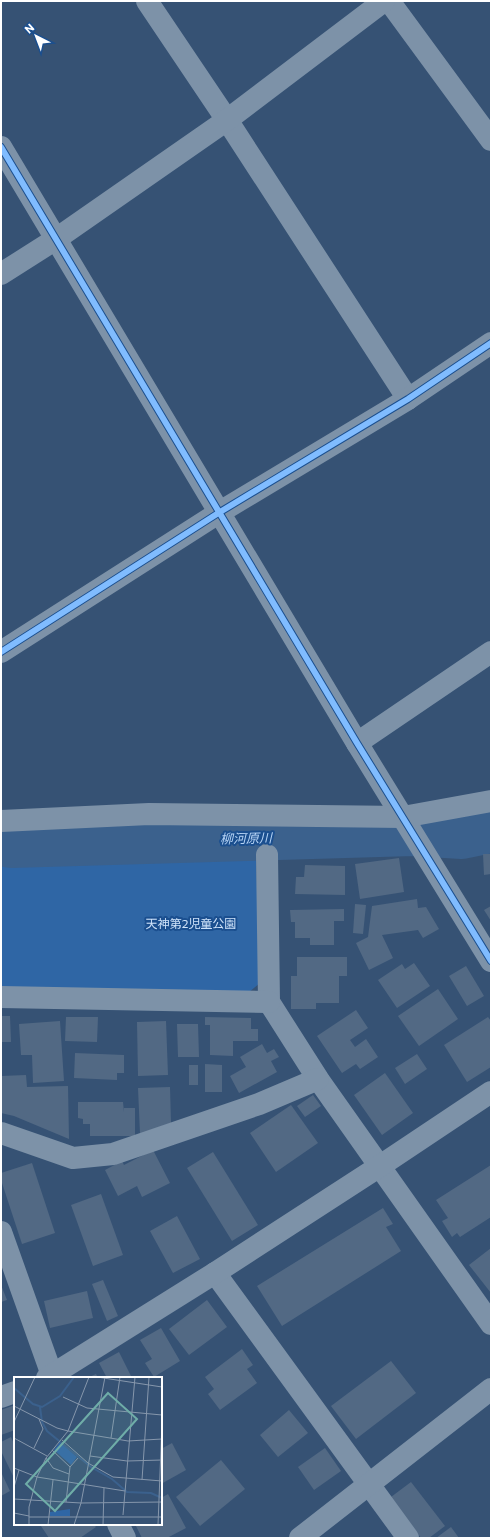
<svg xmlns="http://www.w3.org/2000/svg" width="492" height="1539" font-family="Commissioner,'Noto Sans JP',sans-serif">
	<rect width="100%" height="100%" fill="#365274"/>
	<path fill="#2f66a5" d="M256 855 260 983 248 993 1 987V858Z"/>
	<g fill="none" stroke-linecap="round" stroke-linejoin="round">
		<path stroke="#3b618d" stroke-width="44" d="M1 844 11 846 413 834 462 837 491 831"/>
	</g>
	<g fill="#526984">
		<path d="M483 854H491V874L484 875Z"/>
		<path d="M399 858 404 892 360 899 355 864Z"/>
		<path d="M305 865 345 866V895L295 894 296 877H304Z"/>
		<path d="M417 899 418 908 426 907 439 929 423 938 418 930 382 935 393 958 369 970 356 943 368 937 372 906Z"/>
		<path d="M355 904 366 905 363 934 353 933Z"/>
		<path d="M491 906V921L484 910Z"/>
		<path d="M344 909V921H334V945H310V938H295V922H291L290 910Z"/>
		<path d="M297 957H347V976H339V1003H316V1009H291V976H297Z"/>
		<path d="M414 963 430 986 397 1008 378 980 402 964 405 969Z"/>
		<path d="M466 966 484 996 467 1006 449 976Z"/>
		<path d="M438 989 458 1019 419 1046 398 1016Z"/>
		<path d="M356 1010 368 1028 350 1040 355 1047 366 1039 378 1057 360 1069 356 1064 342 1073 317 1036Z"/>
		<path d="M1 1016H10L11 1042H1Z"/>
		<path d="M66 1017H98L97 1042 65 1041Z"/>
		<path d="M205 1017 251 1018V1029H258V1041H233V1056L210 1055V1025H205Z"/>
		<path d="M488 1017 491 1021V1067L467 1082 444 1045Z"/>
		<path d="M60 1021 64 1081 33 1083 32 1055H21L19 1024Z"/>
		<path d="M166 1021 168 1075 138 1076 137 1022Z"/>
		<path d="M177 1024H198L199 1057H178Z"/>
		<path d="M262 1044 267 1053 274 1049 279 1057 271 1061 277 1072 239 1093 230 1076 246 1067 240 1057Z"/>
		<path d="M75 1053 124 1055V1073H117V1080L74 1078Z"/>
		<path d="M417 1054 427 1069 405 1084 395 1068Z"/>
		<path d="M205 1064 222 1065V1092H205Z"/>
		<rect x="189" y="1065" width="9" height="20"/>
		<path d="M385 1073 413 1113 382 1135 354 1095Z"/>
		<path d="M26 1075 27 1087 68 1086 69 1139 14 1116 1 1113V1076Z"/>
		<path d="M170 1087 171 1123 140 1134 138 1088Z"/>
		<path d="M313 1095 321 1106 305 1117 297 1106Z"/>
		<path d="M78 1102H123L124 1112V1108H135V1136H90V1124H83V1119L78 1118Z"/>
		<path d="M291 1105 318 1143 276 1172 250 1133Z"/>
		<path d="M153 1150 170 1183 142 1197 137 1186 118 1196 105 1170 122 1161 124 1165Z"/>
		<path d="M213 1152 258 1225 232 1241 187 1168Z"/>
		<path d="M32 1163 55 1233 22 1244 1 1180V1173Z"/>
		<path d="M491 1165V1217L460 1237 457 1233 452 1237 442 1221 448 1218 436 1200Z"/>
		<path d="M101 1194 123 1255 93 1266 71 1205Z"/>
		<path d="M383 1208 393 1224 386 1227 401 1251 282 1326 257 1286Z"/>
		<path d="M177 1216 200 1259 173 1273 150 1231Z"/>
		<path d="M491 1248V1293L469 1265Z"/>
		<path d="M103 1280 118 1316 107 1321 92 1284Z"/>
		<path d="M1 1285 7 1300 1 1302Z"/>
		<path d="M87 1291 93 1318 50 1328 44 1301Z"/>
		<path d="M207 1300 227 1327 189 1355 169 1329Z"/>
		<path d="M161 1328 180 1361 154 1377 145 1363 152 1359 140 1340Z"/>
		<path d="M242 1349 253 1365 247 1369 257 1383 220 1410 208 1394 214 1389 205 1377Z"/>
		<path d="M119 1352 132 1378H107L99 1363Z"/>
		<path d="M391 1361 416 1393 356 1439 331 1406Z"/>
		<path d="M96 1374 98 1378H87Z"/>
		<path d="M15 1405V1430L1 1435V1410Z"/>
		<path d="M289 1410 308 1433 278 1457 260 1435Z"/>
		<path d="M11 1437 15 1446V1480L1 1451V1442Z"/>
		<path d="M172 1443 186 1470 161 1484V1449Z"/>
		<path d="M325 1448 341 1471 314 1490 298 1467Z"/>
		<path d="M221 1460 245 1489 200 1526 176 1497Z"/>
		<path d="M1 1472 10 1491 1 1496Z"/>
		<path d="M411 1482 445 1526 429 1538H421L391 1497Z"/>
		<path d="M168 1494 186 1528 167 1538H142L135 1524H161V1498Z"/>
		<path d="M45 1524H93L96 1527 80 1538H49L41 1526Z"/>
		<path d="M451 1527 459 1538H436Z"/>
	</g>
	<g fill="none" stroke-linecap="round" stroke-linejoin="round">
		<g stroke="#7d92a8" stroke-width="22">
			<path d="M147 1 227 120 408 399"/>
			<path d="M389 1 491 140"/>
			<path d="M1 147 357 743 491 961"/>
			<path d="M1 274 56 239 227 120 384 1"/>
			<path d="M1 652 220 512 408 399 491 343"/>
			<path d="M357 743 491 652"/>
			<path d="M1 821 149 814 403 817 491 801"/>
			<path d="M267 855 269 1002 318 1079 491 1324"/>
			<path d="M1 997 269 1002"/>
			<path d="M1 1133 73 1158 113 1154 259 1104 318 1079"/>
			<path d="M1 1232 53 1378"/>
			<path d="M215 1273 408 1538"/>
			<path d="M47 1378 215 1273 380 1166 491 1092"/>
			<path d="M1 1397 15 1392"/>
			<path d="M118 1524 125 1538"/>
			<path d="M300 1538 491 1389"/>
		</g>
		<defs>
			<g id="cycleway">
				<path d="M1 147 357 743 491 961"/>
				<path d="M1 652 220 512 408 399 491 343"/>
			</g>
		</defs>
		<use href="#cycleway" stroke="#1b4f8f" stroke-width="8"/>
		<use href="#cycleway" stroke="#80bcff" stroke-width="6"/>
	</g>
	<g text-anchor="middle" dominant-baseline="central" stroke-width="4" stroke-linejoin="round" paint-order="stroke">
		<g font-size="12" fill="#cfe3fa" stroke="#1b4f8f">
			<text x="191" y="923">天神第2児童公園</text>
		</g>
		<g font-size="13" font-style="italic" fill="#b5d3f5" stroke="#1b4f8f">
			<text transform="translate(246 838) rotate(-1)">柳河原川</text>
		</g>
	</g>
	<g transform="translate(14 1377)">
		<rect width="148" height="148" fill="#365274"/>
		<path d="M46 65 63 80 57 88 40 73ZM56 132V139H36V135Z" fill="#2f66a5"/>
		<path fill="none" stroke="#3b618d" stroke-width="2" d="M0 11 19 27 28 30 46 19 60 0M26 30 28 45 33 54 77 90 98 102 113 115 137 116 148 121"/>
		<path fill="none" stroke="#8697ac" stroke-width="1" d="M83 0 148 10M49 20 73 31 148 38M0 29 43 51 54 54 114 64 148 62M0 45 21 0M0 61 33 79M97 61 106 0M48 63 74 86 99 100 148 104M20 71 29 52 25 42M38 73 56 90M76 79 113 84 148 83M32 81 39 91 55 97M0 91 23 100 111 114M128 103 135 0M0 110 5 93M0 122 67 126 148 125M52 125 56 90 64 81M0 136 15 139M109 138 121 0M15 140H148M15 148V130L23 100 32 81 54 54 75 0M34 148 39 103M60 148 67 126 91 0M89 148 90 111M144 148 148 45"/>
		<path fill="#6fada8" fill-opacity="0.15" stroke="#6fada8" stroke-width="2" d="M94 16 123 42 41 134 12 107Z"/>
		<rect width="148" height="148" fill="none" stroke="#fff" stroke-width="2"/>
	</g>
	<rect width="492" height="1539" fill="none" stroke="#ffffff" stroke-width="4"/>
	<g transform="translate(36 36) rotate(318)" stroke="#1b4f8f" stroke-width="3" paint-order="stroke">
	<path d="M0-3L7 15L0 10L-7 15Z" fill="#ffffff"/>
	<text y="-6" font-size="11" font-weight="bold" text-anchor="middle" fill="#ffffff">N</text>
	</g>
</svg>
